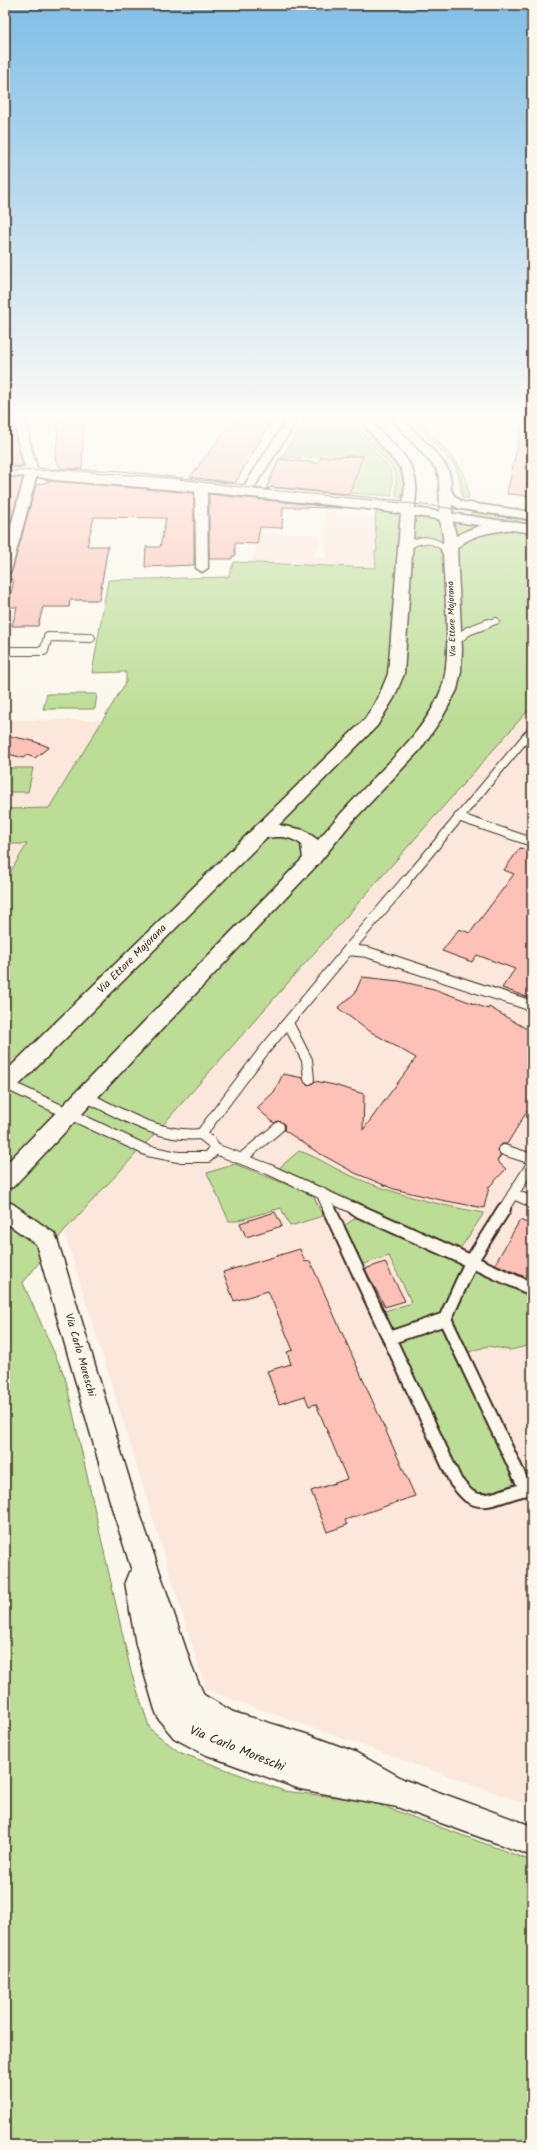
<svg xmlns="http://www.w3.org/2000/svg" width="537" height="2150" font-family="Kalam,sans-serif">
	<rect width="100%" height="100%" fill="#fbf7ec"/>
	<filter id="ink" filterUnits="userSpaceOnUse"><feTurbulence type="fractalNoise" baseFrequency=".025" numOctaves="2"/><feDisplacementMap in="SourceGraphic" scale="8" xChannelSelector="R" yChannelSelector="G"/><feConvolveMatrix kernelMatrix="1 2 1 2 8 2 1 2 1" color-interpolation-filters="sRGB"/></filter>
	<g filter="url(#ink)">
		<g fill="#fce7dc">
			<path d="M324 510 336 511 337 515 375 517 377 568 252 563 259 533 319 535 320 546 316 548V551H313V557L326 558Z"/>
			<path d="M532 706V1806L206 1690 64 1231 160 1128Z"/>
			<path d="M5 720H103L49 808 5 809Z"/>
			<path d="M28 843 5 881V844Z"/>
		</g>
		<g fill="#bcdd96" stroke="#7c845a">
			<path d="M306 419H350L357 432 390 469 392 477V496L348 493 362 456 281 458Z"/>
			<path d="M354 419H359C369 438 394 454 401 472 404 479 403 489 402 497H396V476L393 469 362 433Z"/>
			<path d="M412 419H418L458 464 466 478 469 498H462L459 476 455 466Z"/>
			<path d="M474 509 532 518V525L470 515Z"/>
			<path d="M377 510 532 533V706L160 1128 64 1231 23 1283 65 1377 131 1672 150 1729 179 1752 284 1791 369 1801 532 1861V2145H5V881L27 844H5V809L49 808 126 682V672L92 673 108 580 228 577 234 562 376 568 375 551H377L375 517Z"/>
			<path d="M47 694H97L95 709H43Z"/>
			<path d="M5 768H33L28 792H5Z"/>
			<path d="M299 1151C319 1157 335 1170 354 1177 396 1195 439 1205 484 1213L460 1249 279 1168Z"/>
			<path d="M235 1164 313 1195 323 1216 290 1226 281 1208 236 1221H229L207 1173Z"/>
			<path d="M362 1214 471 1260 442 1317 391 1334 381 1312 412 1303 389 1256 360 1265 342 1227Z"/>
			<path d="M474 1264 532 1292V1345L510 1350 488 1346 466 1353 450 1319Z"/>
			<path d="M442 1327 519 1486 487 1496 471 1493 459 1480 396 1341Z"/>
		</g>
		<g fill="#fdc1b7" stroke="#3b2a1e">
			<path d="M5 419H15L16 439 23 466H5Z"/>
			<path d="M59 419H84L82 469 61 468 55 459Z"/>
			<path d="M234 419H273L235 483 190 477Z"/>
			<path d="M522 424 532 426 529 456H532V496L507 494Z"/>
			<path d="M363 456 349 494 272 487 266 489 279 459 318 463 321 457Z"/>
			<path d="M5 478H23L5 542Z"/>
			<path d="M50 481 194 493V565L145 567 146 547H160L166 518 94 517 87 546H108L99 600H70L69 607H43L38 626H12L17 607H8L14 580 5 579V576L12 571 36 485Z"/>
			<path d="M209 494 217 495 343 508 283 507 282 528 260 527 257 544 235 543V556H232V559H209Z"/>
			<path d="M5 735 33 741 49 747 35 758 27 755 23 758 5 753Z"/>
			<path d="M520 848 532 852V999L502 988 515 969 477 955 472 962 442 951 459 929 470 933 514 874 504 870Z"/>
			<path d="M362 977 399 981 434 989 488 1009 489 1007 532 1032V1103L507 1144H502L498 1148V1152L501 1155 497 1161 506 1169 489 1187 484 1208 441 1200 394 1189 355 1173 317 1152 284 1130V1123L278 1121 274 1123 257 1108 274 1092 283 1074 303 1078 307 1085 312 1084 315 1081 334 1085 364 1094 363 1130 416 1058 366 1029 338 1008 355 993Z"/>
			<path d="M275 1212 282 1226 246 1237 240 1223Z"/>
			<path d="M520 1220 532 1225V1280L495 1264Z"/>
			<path d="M300 1249 305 1262 310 1261 415 1496 345 1520 347 1525 327 1532 311 1491 347 1479 316 1404 309 1406 305 1396 279 1404 267 1371 291 1364 287 1352 293 1350 268 1291 234 1301 223 1272Z"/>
			<path d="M385 1262 405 1301 385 1307 365 1269Z"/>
		</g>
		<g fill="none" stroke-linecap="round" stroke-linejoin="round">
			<defs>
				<g id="service-far3">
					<path d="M35 472 116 474 250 489"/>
					<path d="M272 491 409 505"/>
					<path d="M406 548C420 536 435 539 448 551"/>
					<path d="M486 624 496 621"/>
				</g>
				<g id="service-far2">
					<path d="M454 642 468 631 489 623"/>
					<path d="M5 651H44L48 637 91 638"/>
					<path d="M458 817 532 842"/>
					<path d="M405 882 532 730"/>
				</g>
				<g id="service-far1">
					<path d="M348 950 406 881"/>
					<path d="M288 1023 307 1060 309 1079"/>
					<path d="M6 1084 148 1151 178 1157H208L215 1149 211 1142 201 1134C158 1138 122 1114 85 1096"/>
					<path d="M201 1134 262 1053 348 950 367 952 532 1006"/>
					<path d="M215 1149 268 1169 357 1210"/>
					<path d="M504 1150 532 1159"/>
					<path d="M242 1158 279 1127"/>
					<path d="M321 1192 329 1210"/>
					<path d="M513 1194 532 1202"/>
					<path d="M503 1210 532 1164"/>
				</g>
				<g id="service">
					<path d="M329 1209 456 1482C460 1486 464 1492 469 1496 488 1509 511 1488 532 1489"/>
					<path d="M355 1209 532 1289"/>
					<path d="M445 1319 525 1488"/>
					<path d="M389 1338 445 1319 472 1260 504 1209"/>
				</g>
				<g id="minor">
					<path d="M16 419H26L29 439 38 471 11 571 5 575V548L26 471 17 439Z"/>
					<path d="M287 419H298L250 494H242L240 492Z"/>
					<path d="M359 419H370C389 445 420 458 416 496 415 501 416 509 412 514H404L402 511 405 485 402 470Z"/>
					<path d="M392 419H403C415 433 439 453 447 468 456 485 443 490 463 502L532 512V520L460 509 452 505V517L446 521 442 520 440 517 439 477 436 469Z"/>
					<path d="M201 484 207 488 208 568 202 572 196 568 195 488Z"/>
					<path d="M5 1201 13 1204 54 1233 57 1239 138 1508 193 1670 204 1695 233 1712 309 1735 355 1752 405 1780 532 1826V1856L397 1807 300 1789 204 1754 174 1738 159 1720 155 1710 136 1645 125 1582 129 1572 132 1571 112 1508 36 1244 5 1222Z"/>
				</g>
				<path id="tertiary" d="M408 507 415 511 404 674 394 698 377 726 279 825 304 830 318 840C336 818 355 798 375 777 400 751 428 724 441 690 453 660 444 589 443 554L441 551C446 542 441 526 439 517L441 514H451L456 536C472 527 498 518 516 522L518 525 516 528C495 533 472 532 457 549L462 649 461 671 457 690 442 718 420 750 351 823 319 863 13 1187 5 1189V1165L303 858 301 844C289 836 280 836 266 838L13 1091 5 1093V1072L365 719 378 698 388 674 401 511Z"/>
				<path id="secondary" d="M5 468H32L54 472 214 485 368 501 532 525V533L368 509 214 493 54 480 32 476H5Z"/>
			</defs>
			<use href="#service-far3" stroke="#3b2a1e" stroke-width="8"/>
			<use href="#service-far2" stroke="#3b2a1e" stroke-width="10"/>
			<use href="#service-far1" stroke="#3b2a1e" stroke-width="12"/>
			<use href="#service" stroke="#3b2a1e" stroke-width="16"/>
			<use href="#minor" stroke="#3b2a1e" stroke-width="3"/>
			<use href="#tertiary" stroke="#3b2a1e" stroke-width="3"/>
			<use href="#secondary" stroke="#3b2a1e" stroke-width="3"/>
			<use href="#service-far3" stroke="#fbf7ec" stroke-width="6"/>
			<use href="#service-far2" stroke="#fbf7ec" stroke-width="8"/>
			<use href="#service-far1" stroke="#fbf7ec" stroke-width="10"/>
			<use href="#service" stroke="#fbf7ec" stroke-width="12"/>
			<use href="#minor" fill="#fbf7ec" fill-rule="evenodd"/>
			<use href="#tertiary" fill="#fbf7ec" fill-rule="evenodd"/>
			<use href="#secondary" fill="#fbf7ec" fill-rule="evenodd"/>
			<path stroke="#3b2a1e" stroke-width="1" d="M5 471 65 470 170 478 249 488 433 506 532 520"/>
		</g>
	</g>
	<linearGradient id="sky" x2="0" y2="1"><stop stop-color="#80bee7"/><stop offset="0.58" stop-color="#fdfbf6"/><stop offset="1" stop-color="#fdfbf6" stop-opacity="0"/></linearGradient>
	<rect width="537" height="720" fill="url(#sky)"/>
	<g text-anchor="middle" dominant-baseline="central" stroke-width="3" stroke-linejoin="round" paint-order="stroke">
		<g font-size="9" fill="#3b2a1e" stroke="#fbf7ec">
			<text transform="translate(452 619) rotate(-92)">Via Ettore Majorana</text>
		</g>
		<g font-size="11" fill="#3b2a1e" stroke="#fbf7ec">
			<text transform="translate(132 959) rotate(-45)">Via Ettore Majorana</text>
			<text transform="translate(80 1355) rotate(74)">Via Carlo Moreschi</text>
		</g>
		<g font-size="13" fill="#3b2a1e" stroke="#fbf7ec">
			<text transform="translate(237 1749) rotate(22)">Via Carlo Moreschi</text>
		</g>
	</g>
	<rect width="537" height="2150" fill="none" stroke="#fbf7ec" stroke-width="20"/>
	<rect x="10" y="10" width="517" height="2130" fill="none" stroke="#3b2a1e" stroke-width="1.5" filter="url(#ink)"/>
</svg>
